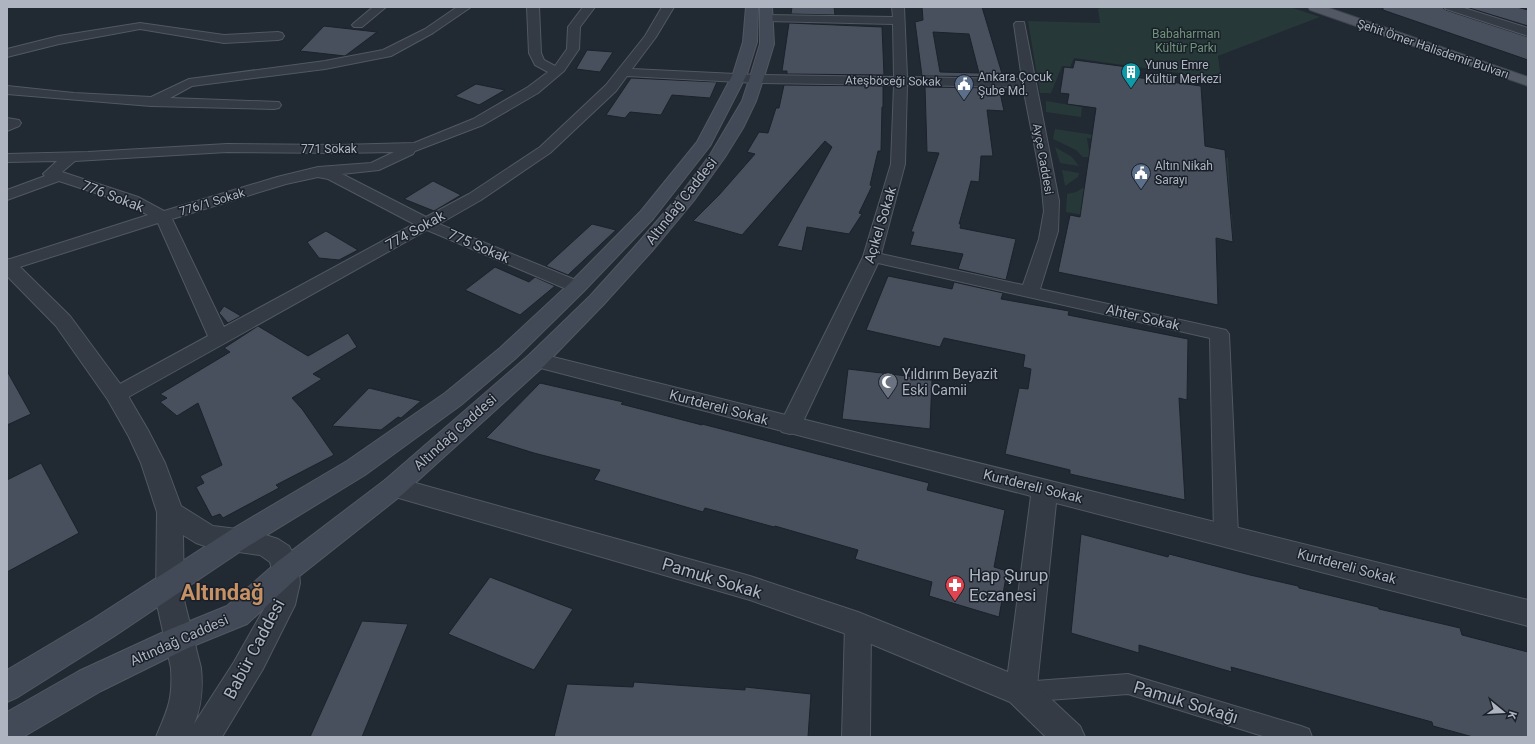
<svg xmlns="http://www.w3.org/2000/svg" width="1535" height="744" font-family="Roboto,sans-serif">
	<rect width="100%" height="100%" fill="#212933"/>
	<g fill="#273838">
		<path d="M1103 7H1290L1320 17 1218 56 1221 79 1074 58 1070 67 1062 66 1051 93H1040L1028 21 1100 23 1098 9Z"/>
		<path d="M1046 101 1082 107 1081 117 1046 112Z"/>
		<path d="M1055 129 1134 141 1228 158 1230 196 1210 192 1211 210 1232 214 1233 242 1066 212 1067 194 1076 192 1088 185 1166 150 1087 138 1090 157H1083L1076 150 1053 139Z"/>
		<path d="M1055 147 1072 157 1079 166 1060 163Z"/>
		<path d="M1062 170 1079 173 1078 177 1065 186Z"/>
	</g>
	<g fill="#48505d" stroke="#1c222b" fill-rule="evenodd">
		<path d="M792 7H834L835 15 791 14Z"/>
		<path d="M922 7H982L1003 77 922 76 915 22 923 20ZM933 32 969 34 979 73 940 72Z"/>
		<path d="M1383 7H1442L1446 10 1528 37V60L1383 10Z"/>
		<path d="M1466 7H1517L1528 10V26Z"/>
		<path d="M789 23 882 27 884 75 787 74V71H782Z"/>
		<path d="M324 26 377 32 345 56 300 51Z"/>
		<path d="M587 50 613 52 600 72 576 69Z"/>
		<path d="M1075 60 1135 68 1134 77 1201 86 1205 146 1225 150 1233 242 1216 238 1218 305 1058 272 1070 215 1080 217 1096 108 1067 104 1069 94 1060 93 1064 67 1073 68Z"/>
		<path d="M631 78 717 82 710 98 672 95 661 115 630 112 625 118 606 115Z"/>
		<path d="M476 84 505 90 479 105 455 96Z"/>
		<path d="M784 85 883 86V107H882L881 151H878L870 185 872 186 859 213 862 214 849 234 807 227 802 251 777 246 832 147 825 141 742 235 693 221 719 195 755 154 747 152 759 132 768 133 776 108H779Z"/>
		<path d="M925 87 999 88 1004 111 987 110 993 156H981L979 182 971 181 959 224H961L960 228 1016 239 1006 280 958 269 963 254 910 245 914 232H911L939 153 927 152Z"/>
		<path d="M433 181 461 195 434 211 404 199Z"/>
		<path d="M592 224 616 230 568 275 546 266Z"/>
		<path d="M326 231 358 250 339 260 319 258 307 242Z"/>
		<path d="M495 267 529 282 535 277 555 286 520 315 465 290Z"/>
		<path d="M888 276 952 289 954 282 1003 293 1001 299 1069 311 1068 315 1188 339 1187 400 1179 398 1185 500 1070 474V470L1005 454 1019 388 1028 389 1031 369 1023 367 1025 355 944 338 940 347 866 330Z"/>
		<path d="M224 306 241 316 228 323 219 313Z"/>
		<path d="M258 326 308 356 348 333 357 347 313 374 322 379 292 398 302 409 334 455 276 485 279 488 223 518 220 514 212 517 196 487 204 483 200 476 222 465 198 403 177 416 160 402 167 398 160 394 230 352 224 348Z"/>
		<path d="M848 369 932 379 930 429 842 419Z"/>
		<path d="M7 371 31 414 7 425Z"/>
		<path d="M540 383 623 402 621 404 702 425V424L929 483 927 490 1005 510 994 567 1007 571 999 617 929 596 932 582 855 559 858 550 775 526 774 527 705 508 703 512 594 480 600 470 534 453 486 438Z"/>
		<path d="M369 388 421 401 401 418 398 417 381 430 332 426Z"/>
		<path d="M41 463 79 533 7 572V480Z"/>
		<path d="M1081 534 1168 557 1169 554 1250 575 1298 586 1299 588 1378 607 1379 609 1460 628 1462 635 1528 652V737H1473L1433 726 1432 722 1231 667 1232 672 1139 645V653L1071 633Z"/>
		<path d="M490 577 573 609 534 670 448 634Z"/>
		<path d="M362 621 408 624 362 737H310Z"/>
		<path d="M634 682 745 690V687L811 694 808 737H554L567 684 633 687Z"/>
	</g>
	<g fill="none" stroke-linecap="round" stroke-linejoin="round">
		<defs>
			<path id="pedestrian" d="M1128 674 1301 726 1309 729 1312 737H1266L1128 694 1022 702 1015 699 1012 692 1015 685 1022 682Z"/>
			<g id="minor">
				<path d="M373 7H386L362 27H354L352 25 354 23Z"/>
				<path d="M457 7H471L433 33 391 56 325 69 192 86 170 98 279 102 281 105 279 108 274 109 151 106 7 94V86L74 93 151 97 189 79 325 61 383 50 425 29Z"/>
				<path d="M527 7H539L541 53 544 60 555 66 567 49 568 27 583 7H595L580 27 579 49 564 71 538 93 483 125 415 151 413 154 379 170 342 174 426 217 469 194 540 147 606 85 645 36 662 7H674L656 37 632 69 757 75 894 77 893 24 767 21 763 20 761 18 763 16 767 15 893 17 892 7H904L907 77 1022 79 1014 24 1016 22H1024L1059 201 1058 231 1040 289 1226 330 1229 334 1238 534 1234 541 1226 544 1218 541 1214 534 1210 338 878 263 798 432 790 434 782 432 779 426 863 257 891 164 894 85 757 83 627 76 616 91 550 153 481 200 439 224 583 283 586 287 583 291 577 293 571 291 427 230 123 400 116 402 109 400 106 395 109 390 208 336 158 223 7 271V260L148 215 126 203 59 181 7 200V190L45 176 43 174 57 161 7 162V154L88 152 227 144 339 145 414 143 473 119 528 87 548 72 535 65 529 53ZM907 85 1023 87 1041 179 1044 211 1039 239 1023 285 881 254 905 164ZM227 152 339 153 394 152 371 163 318 167 277 177 164 211 138 197 62 172 75 161ZM318 177 328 179 414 224 224 327 172 219 286 184Z"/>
				<path d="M1444 7H1461L1528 28V36L1446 9Z"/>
				<path d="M140 23 224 35 278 32 282 33 284 36 282 39 278 40 224 43 140 29 59 44 7 57V49L59 36Z"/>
				<path d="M7 118 19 120 21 123 19 126 7 131Z"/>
				<path d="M858 613 867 617 871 625 870 737H842L845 625 849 617Z"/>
			</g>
			<g id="tertiary">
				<path d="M7 259 14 261 70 316 124 389 148 430 165 463 181 506 213 526 253 531 278 539 289 546 298 563 300 583 295 605 263 669 222 737H156C168 709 173 699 171 668L156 600 157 512 141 463 129 437 108 400 56 326 7 276ZM183 535 196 543 211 548 260 555 270 562 273 573 272 588 265 607 234 662 194 724C202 705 203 688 201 668L184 600Z"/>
				<path d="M537 353 1528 600V626L1056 503 1037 686 1080 726 1085 737H1046L1010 702 852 636 750 600 385 494 381 487 385 480 394 477 750 576 858 612 1008 672 1031 496 529 365 526 360 529 355Z"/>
			</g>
			<g id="secondary">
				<path d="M746 7H758L757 42 747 74 710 146 653 219 584 291 516 358 461 405 365 475 247 547 113 637 18 697 7 702V670L93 619 229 531 347 461 445 393 500 348 570 283 641 211 697 142 733 74 743 42Z"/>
				<path d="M760 7H772L774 44 764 77 756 101 743 128 725 157 695 199 652 251 604 304 545 365 403 494 297 578 247 624 188 648 101 691 23 737H7V712L79 671 168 630 227 606 277 562 385 480 529 355 590 296 638 243 683 191 710 155 742 101 750 77 760 44Z"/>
			</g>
			<path id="primary" d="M1308 7H1326L1528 77V86L1310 10Z"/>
		</defs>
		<use href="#pedestrian" stroke="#525862" stroke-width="2"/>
		<use href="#minor" stroke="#525862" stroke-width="2"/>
		<use href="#tertiary" stroke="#525862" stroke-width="2"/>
		<use href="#secondary" stroke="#525862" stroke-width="2"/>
		<use href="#primary" stroke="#3e444e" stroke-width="2"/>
		<use href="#pedestrian" fill="#343b44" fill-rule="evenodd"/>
		<use href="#minor" fill="#343b44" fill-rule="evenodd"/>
		<use href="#tertiary" fill="#343b44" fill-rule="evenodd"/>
		<use href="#secondary" fill="#434a57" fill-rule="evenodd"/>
		<use href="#primary" fill="#525964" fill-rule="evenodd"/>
	</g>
	<defs>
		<symbol id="building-pin" viewBox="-11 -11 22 30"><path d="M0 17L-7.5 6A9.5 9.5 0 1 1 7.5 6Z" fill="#0f9aa8" stroke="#1a2029"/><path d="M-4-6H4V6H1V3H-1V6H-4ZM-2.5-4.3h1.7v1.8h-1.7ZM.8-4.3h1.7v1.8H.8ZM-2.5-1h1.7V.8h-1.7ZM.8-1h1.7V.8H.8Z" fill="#fff"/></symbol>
		<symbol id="civic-pin" viewBox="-11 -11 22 30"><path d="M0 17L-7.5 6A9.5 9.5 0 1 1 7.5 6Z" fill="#5c6f8a" stroke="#1a2029"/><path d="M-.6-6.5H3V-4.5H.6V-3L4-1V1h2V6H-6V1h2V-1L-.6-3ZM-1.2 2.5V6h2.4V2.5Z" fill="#fff"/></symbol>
		<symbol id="mosque-pin" viewBox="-11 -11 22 30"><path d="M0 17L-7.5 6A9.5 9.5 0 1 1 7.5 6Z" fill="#6b7280" stroke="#1a2029"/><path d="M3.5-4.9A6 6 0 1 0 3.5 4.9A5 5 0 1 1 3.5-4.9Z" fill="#fff"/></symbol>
		<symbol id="pharmacy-pin" viewBox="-11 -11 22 30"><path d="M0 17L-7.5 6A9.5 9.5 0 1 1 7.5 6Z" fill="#e0444e" stroke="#1a2029"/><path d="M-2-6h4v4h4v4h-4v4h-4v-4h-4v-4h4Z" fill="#fff"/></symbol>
	</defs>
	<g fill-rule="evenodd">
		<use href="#building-pin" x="1120" y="61" width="22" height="30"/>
		<use href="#civic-pin" x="953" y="73" width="22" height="30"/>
		<use href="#civic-pin" x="1130" y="162" width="22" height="30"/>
		<use href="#mosque-pin" x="877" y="371" width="22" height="30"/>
		<use href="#pharmacy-pin" x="944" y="574" width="22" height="30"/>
	</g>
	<g text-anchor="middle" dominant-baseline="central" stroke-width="3" stroke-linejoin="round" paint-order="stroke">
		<g font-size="12" fill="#709479" stroke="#1a2029">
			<text x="1186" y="34">Babaharman<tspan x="1186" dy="14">Kültür Parkı</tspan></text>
		</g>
		<g font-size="12" fill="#aeb5c1" stroke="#1a2029">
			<text transform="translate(1433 49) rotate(19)">Şehit Ömer Halisdemir Bulvarı</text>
			<text transform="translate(893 81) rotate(1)">Ateşböceği Sokak</text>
			<text x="329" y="149">771 Sokak</text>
			<text transform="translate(1043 159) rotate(80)">Ayçe Caddesi</text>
			<text transform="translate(212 202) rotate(-17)">776/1 Sokak</text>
		</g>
		<g font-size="12" fill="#aeb5c1" stroke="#1a2029" text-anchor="start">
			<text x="1145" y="65">Yunus Emre<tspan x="1145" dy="14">Kültür Merkezi</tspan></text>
			<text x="978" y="77">Ankara Çocuk<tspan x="978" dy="14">Şube Md.</tspan></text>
			<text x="1155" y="166">Altın Nikah<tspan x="1155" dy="14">Sarayı</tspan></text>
		</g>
		<g font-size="14" fill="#aeb5c1" stroke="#1a2029">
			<text transform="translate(113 196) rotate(21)">776 Sokak</text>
			<text transform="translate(681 201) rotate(-52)">Altındağ Caddesi</text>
			<text transform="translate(880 225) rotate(-73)">Açıkel Sokak</text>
			<text transform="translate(415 230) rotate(-29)">774 Sokak</text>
			<text transform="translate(479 246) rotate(23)">775 Sokak</text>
			<text transform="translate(1143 317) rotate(13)">Ahter Sokak</text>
			<text transform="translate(719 407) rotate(15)">Kurtdereli Sokak</text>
			<text transform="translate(455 432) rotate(-42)">Altındağ Caddesi</text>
			<text transform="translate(1033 486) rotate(14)">Kurtdereli Sokak</text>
			<text transform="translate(1347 566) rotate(15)">Kurtdereli Sokak</text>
			<text transform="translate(179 640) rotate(-24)">Altındağ Caddesi</text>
		</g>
		<g font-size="14" fill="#aeb5c1" stroke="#1a2029" text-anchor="start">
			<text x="902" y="374">Yıldırım Beyazit<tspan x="902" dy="16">Eski Camii</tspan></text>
		</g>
		<g font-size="17" fill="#aeb5c1" stroke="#1a2029" text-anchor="start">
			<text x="969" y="575">Hap Şurup<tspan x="969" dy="20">Eczanesi</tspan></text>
		</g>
		<g font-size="17" fill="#aeb5c1" stroke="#1a2029">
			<text transform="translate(712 578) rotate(17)">Pamuk Sokak</text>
			<text transform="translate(254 649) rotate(-62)">Babür Caddesi</text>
			<text transform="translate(1186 702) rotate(17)">Pamuk Sokağı</text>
		</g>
		<g font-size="22" font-weight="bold" fill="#c69165" stroke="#1a2029">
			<text x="222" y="592">Altındağ</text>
		</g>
	</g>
	<rect width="1535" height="744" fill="none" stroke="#aeb5c1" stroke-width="16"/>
	<g transform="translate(1503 712) rotate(108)" stroke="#1a2029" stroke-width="3" paint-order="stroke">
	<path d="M0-3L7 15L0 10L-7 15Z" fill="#aeb5c1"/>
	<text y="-6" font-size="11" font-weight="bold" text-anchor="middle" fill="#aeb5c1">K</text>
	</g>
</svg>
